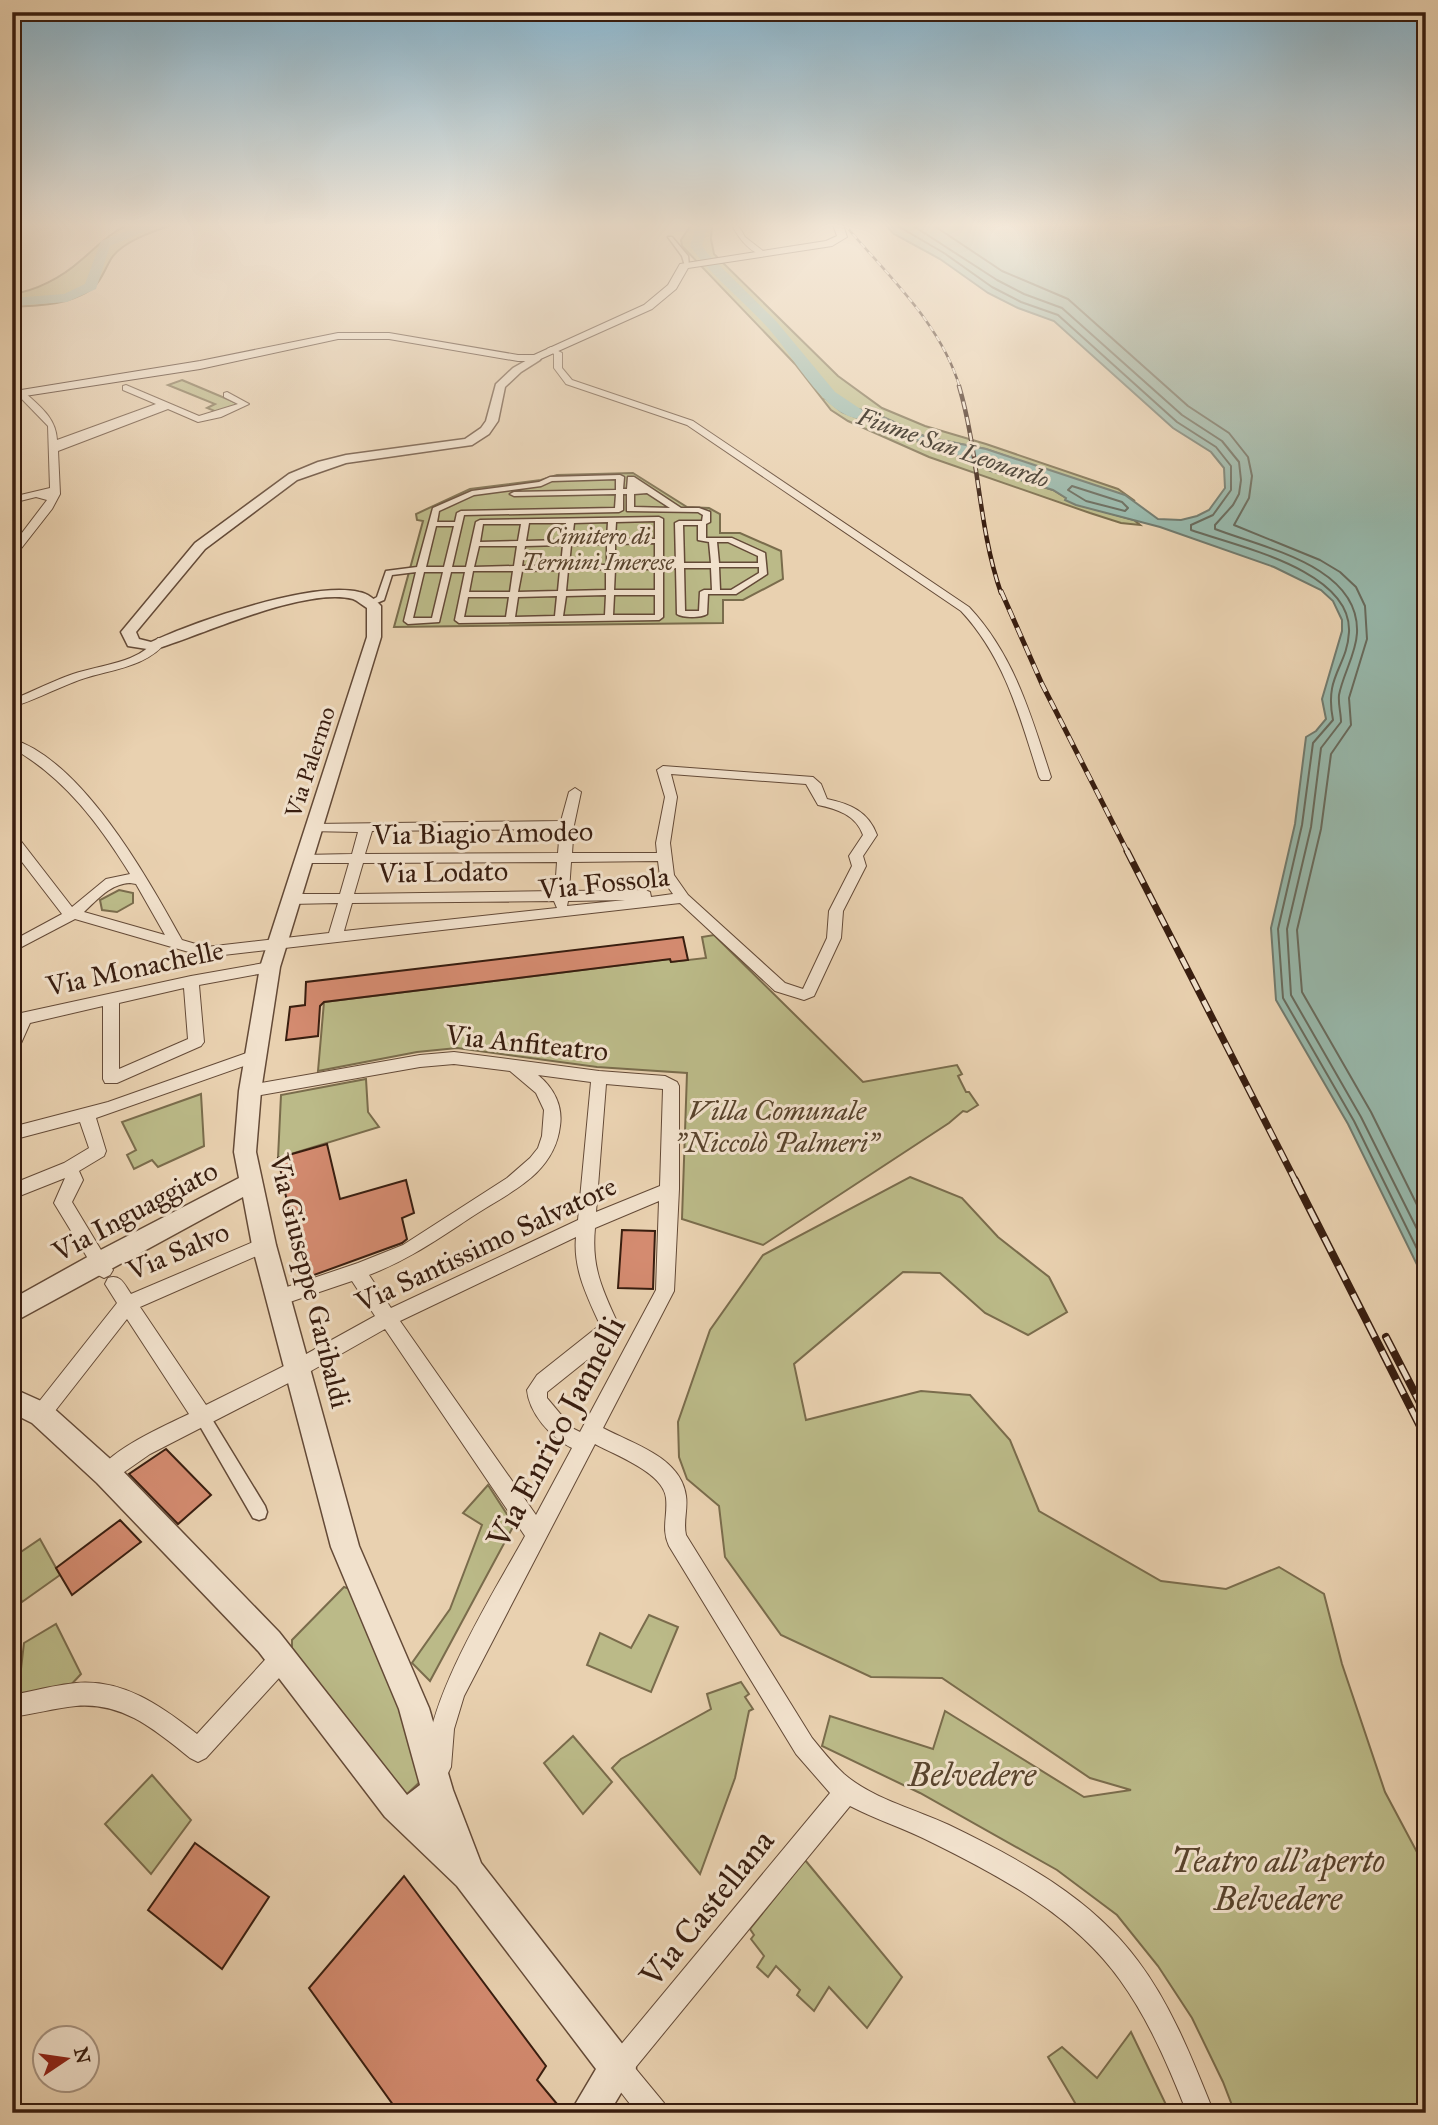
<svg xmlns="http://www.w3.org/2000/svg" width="1438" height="2125" font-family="'IM FELL Great Primer',serif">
	<rect width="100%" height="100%" fill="#e9d1b0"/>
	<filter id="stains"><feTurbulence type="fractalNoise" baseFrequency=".00286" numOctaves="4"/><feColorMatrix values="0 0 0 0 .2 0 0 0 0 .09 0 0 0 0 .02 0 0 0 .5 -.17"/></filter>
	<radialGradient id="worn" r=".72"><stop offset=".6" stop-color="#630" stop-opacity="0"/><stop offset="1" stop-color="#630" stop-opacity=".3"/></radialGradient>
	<g fill="#bbba88" stroke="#7a6c4c" stroke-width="2">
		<path d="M128 225H172C154 231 121 242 111 259 102 274 100 287 81 295 61 305 35 306 12 307V294C36 291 62 277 80 261 96 248 109 233 128 225Z"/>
		<path d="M691 225H712L711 239 714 254 838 376 882 408 925 426 986 444 1118 489 1135 501 986 449 926 437 879 415 848 407 833 398 826 399 913 440 956 455 991 471 1053 490 1076 504 1134 520 1140 525 1121 523 1090 513 929 457 848 421 831 410 795 364 682 246 681 240Z"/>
		<path d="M182 380 239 404 217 412 207 408 215 404 168 385Z"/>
		<path d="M633 473 687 507 709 508 720 514V533H740L781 551 783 579 743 600H723V623L394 627 423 521 417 520 416 514 470 489 541 480 557 475Z"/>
		<path d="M119 890 133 893V903L117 912 102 910 100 900Z"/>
		<path d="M714 935 863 1082 957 1065 962 1074 958 1076 966 1092H969L978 1105 967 1112 963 1111 949 1123 763 1245 682 1219 687 1073 597 1067 457 1048 417 1052 318 1071 324 1002 670 959 671 962 706 958 702 937Z"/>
		<path d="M366 1079 368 1112 379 1127 278 1158 281 1095Z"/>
		<path d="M201 1094 204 1146 158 1167 152 1160 134 1169 127 1155 136 1150 122 1122Z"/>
		<path d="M910 1177 962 1198 998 1237 1049 1277 1067 1312 1028 1335 985 1313 940 1273 903 1272 794 1364 806 1420 921 1391 970 1395 1010 1440 1039 1511 1161 1581 1226 1589 1279 1567 1324 1594 1342 1664 1385 1792 1426 1869V2113H1235L1223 2082 1192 2018 1158 1966 1117 1915 1057 1870 920 1793 822 1746 830 1716 933 1749 945 1711 1084 1797 1131 1790 1090 1778 942 1678 871 1677 781 1635 725 1557 719 1506 687 1479 679 1457 678 1422 710 1330 763 1255Z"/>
		<path d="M488 1485 514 1525 430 1681 412 1663 450 1609 482 1525 463 1513Z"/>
		<path d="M40 1539 60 1575 22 1602 12 1575V1558Z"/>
		<path d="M344 1587 353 1590 408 1716 425 1777 404 1797 292 1648V1640Z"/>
		<path d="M649 1615 678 1627 651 1692 587 1665 600 1633 631 1648Z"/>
		<path d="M56 1624 81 1674 68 1688 18 1695 24 1643Z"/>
		<path d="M741 1682 749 1694 745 1697 753 1709 749 1711 735 1778 700 1874 612 1768 621 1759 711 1709 707 1694Z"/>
		<path d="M573 1736 612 1782 583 1814 544 1763Z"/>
		<path d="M152 1775 191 1820 151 1874 105 1824Z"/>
		<path d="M805 1860 902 1977 867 2028 829 1987 814 2011 797 1995 800 1990 776 1966 768 1977 757 1967 764 1956 751 1939 754 1935 750 1929Z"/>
		<path d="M1131 2032 1170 2113H1081L1048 2057 1062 2047 1097 2078Z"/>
	</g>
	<path fill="#97b7aa" stroke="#71796c" stroke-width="2" d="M886 225H1426V1283L1348 1124 1276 1000 1271 928 1295 824 1306 737 1316 731 1326 719 1322 699 1342 631V620L1333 601 1321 590 1274 567 1160 527 1076 505 1065 500 1066 498 1053 490 991 471 956 455 842 412 826 399 827 395 848 407 872 412 926 437 986 449 1125 495 1158 519 1181 520 1197 516 1209 510 1225 488 1224 468 1211 452 1173 428 1054 321 1018 308 988 293 940 259 894 234Z"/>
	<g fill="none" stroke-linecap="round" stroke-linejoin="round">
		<g stroke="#686a5c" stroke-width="2">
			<path d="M896 225 944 253 992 287 1021 302 1058 315 1177 422 1216 447 1231 466V490L1213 515 1191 525V530C1236 546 1352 570 1349 632 1347 668 1324 675 1333 720L1313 743 1302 825 1278 929 1283 998 1354 1121 1426 1267"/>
			<path d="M912 225 997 280 1024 294 1062 308 1182 415 1222 441 1239 462 1241 480 1239 494 1233 505 1215 525V529C1264 548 1360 566 1357 633 1356 654 1343 674 1339 695 1338 704 1341 713 1341 722L1321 748 1311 827 1287 929 1291 995 1361 1117 1426 1247"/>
			<path d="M933 225 1002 271 1068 299 1188 406 1229 433 1248 457 1252 476 1249 498 1234 525 1320 560 1340 572 1356 587 1365 606 1367 639 1349 698 1351 725 1331 754 1321 829 1297 930 1302 992 1371 1112 1426 1223"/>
			<path d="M1072 486 1122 502 1128 508 1125 511 1086 501 1068 490Z"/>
		</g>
		<g fill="#97b7aa" fill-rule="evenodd">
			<path d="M143 225H160L110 246 96 289 67 302 12 306V298L64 294 85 284 101 241Z"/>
			<path d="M696 225H708L702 246 709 255 776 321 835 392 865 412 868 415 865 418C853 421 840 412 831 405 807 384 790 353 769 329 744 301 712 277 690 246Z"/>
		</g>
	</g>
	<g fill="#d48b70" stroke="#381d0f" stroke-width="2">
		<path d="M683 937 688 960 671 962 670 959 324 1002 320 1006 318 1036 286 1040 290 1007 305 1005 306 982Z"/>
		<path d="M327 1144 340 1199 406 1180 414 1213 402 1218 407 1239 402 1243 303 1279 278 1158Z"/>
		<path d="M622 1230 655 1231 653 1289 618 1288Z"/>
		<path d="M166 1449 211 1495 178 1524 129 1474Z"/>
		<path d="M120 1520 141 1542 72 1595 56 1568Z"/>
		<path d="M195 1843 269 1897 222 1969 148 1910Z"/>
		<path d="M404 1876 546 2066 537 2080 557 2104 553 2113H399L309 1988Z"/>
	</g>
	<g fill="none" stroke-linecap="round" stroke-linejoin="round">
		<defs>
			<g id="pedestrian">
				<path d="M668 237H672L688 256 689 266H685L682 256Z"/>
				<path d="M620 475 624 477 623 489H627L628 477H634L681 508H699L710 512V522L706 524V538H732L765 553 767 574 736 594H708L707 614C701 618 683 618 677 614L676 568 663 569V617L659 620 459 623 455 620 465 572H451L439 622 408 624 404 621 416 572 392 575 384 600 372 605 368 602 377 597 386 571 417 567 433 508 472 491 539 482 550 477ZM616 479V490L514 492 510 494 514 496 616 494 615 508 461 511 457 513 455 522H437L439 511 474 495 541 486 552 481ZM647 493 670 508 634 507V494ZM623 494H627V511L698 512 703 515 702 521H679L675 523 676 564H663V519L659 517 480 520 476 522 466 567H452L464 515 619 512 623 510ZM655 521V539H615L616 522ZM608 522 607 539 572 540 574 523ZM529 523H566L564 540 526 541ZM483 524H521L518 541 480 542ZM683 525H698V540L709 542 711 563H684ZM436 526H454L444 567H426ZM717 542H728L758 556V563H719ZM655 543V564L615 565V544ZM607 544V565H569L571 545ZM563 545 561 565 522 566 525 546ZM479 546H517L514 566 474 567ZM719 567H759V573L731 590H720ZM684 568H711L712 590H704L700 592 699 611H685ZM606 569V590L566 591 568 570ZM615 569H655V590H614ZM560 570 558 591 518 592 522 571ZM473 571H513L510 592H469ZM424 572H443L432 618H413ZM606 595 605 615 563 616 566 596ZM614 595H655V615H613ZM557 596 555 616 515 617 518 597ZM468 597H509L506 617H464Z"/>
				<path d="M202 1409 207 1411 265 1506 267 1512 265 1518 259 1520 253 1518 197 1421 194 1416 197 1411Z"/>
			</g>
			<g id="minor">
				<path d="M732 225H738L745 237 767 254V256C752 255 739 239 732 225Z"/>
				<path d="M551 347 562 353V368L572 380 693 421 969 607C1014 655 1031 715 1051 777L1049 780H1041L1039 777C1020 717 1005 658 961 611L687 425 566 384 554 368V354L547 349Z"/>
				<path d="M126 385 199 416 238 404 224 397V393L227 392 249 404 221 417 198 422 168 409 58 451 60 494 52 509 16 555 12 556V546L47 500 36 497 12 503V497L50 488 48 426 15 392 22 390C39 406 56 417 57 440L156 404 123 390V386Z"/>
				<path d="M158 638 168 640C145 670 106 669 74 682 53 690 33 701 12 707V700C33 691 53 681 73 674 103 664 137 664 158 638Z"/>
				<path d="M12 739C83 761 148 879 182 940L206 947 329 933 338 903 290 904 283 899 290 894H340L349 863H303L296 859 303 855 352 854 358 832 308 831 306 828 313 824 561 821 569 792 575 788 581 792 574 825 572 853H657L656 843 665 797 657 770 663 766 813 777 821 784 827 799C850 804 868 811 877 835L863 856 866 866 843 911 841 938 814 996 804 1000 775 991 680 903 206 957 75 919 12 952V941L62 914 12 849V835L17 836 72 907 106 879 130 874C99 824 64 777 12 748ZM671 774 806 784 818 805C837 809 856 815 863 835L849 856 852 866 829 911 827 938 803 989 785 983 688 895 674 875 670 843 677 797ZM560 829 558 853 365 854 372 831ZM658 861 660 876 673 894 651 897 650 892 645 890 569 891 571 862ZM557 862 555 891 354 894 363 863ZM130 883 136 884 165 935 84 912C98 899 110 884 130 883ZM625 900 567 906 568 901ZM554 901 557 908 344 931 352 903Z"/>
				<path d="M270 962 275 963 277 967 275 971 199 985 204 1042 201 1046 117 1083H105L103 1079V1006L30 1023 18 1050 12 1052V1015L191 976ZM184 988 188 1039 119 1069V1003Z"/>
				<path d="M255 1050 261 1052 263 1056 261 1060 96 1118 106 1151 104 1156 79 1171 83 1180 72 1202 110 1265 113 1270 110 1275 104 1278 98 1275 54 1203 65 1178 12 1199V1184L64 1163 89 1148 80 1122 12 1140V1127L108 1102Z"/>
				<path d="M454 1052 599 1071 665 1076 677 1082 679 1086V1189L674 1291 603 1428C633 1444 681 1457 686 1496 688 1509 683 1522 686 1535L812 1738C822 1750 832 1763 844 1774 873 1799 915 1809 949 1825 1019 1859 1091 1897 1138 1961 1172 2006 1193 2061 1214 2113H1187C1169 2067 1149 2020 1120 1980 1074 1916 1002 1877 933 1843 906 1829 877 1820 850 1806L635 2068 664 2103 667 2113H637L609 2077 605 2068 609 2059 830 1793 796 1754 669 1546C661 1529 668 1516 666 1498 664 1473 615 1455 595 1444L464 1696 454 1729 451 1767 447 1775 439 1779 431 1775C410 1724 499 1584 525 1536L385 1329 304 1375 150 1454 107 1484 100 1481 97 1474C107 1451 166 1425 189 1414L127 1319 48 1420 41 1423 34 1420 31 1414 34 1408 117 1303 105 1284 108 1278C121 1274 124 1284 131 1294L258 1240 264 1237 270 1240 273 1245 270 1250 140 1307 206 1405 290 1363 375 1316 352 1281 278 1306 272 1304 269 1298 272 1292 358 1263 403 1245 507 1178 530 1158 538 1148 542 1136 544 1110 536 1093 510 1071 454 1064 420 1067 250 1097 244 1095 242 1091 244 1087 250 1085 420 1055ZM538 1075 591 1082 578 1220 391 1308 369 1275C408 1260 435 1241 470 1218 507 1193 554 1176 560 1126 563 1106 554 1088 538 1075ZM606 1084 663 1089 660 1186 596 1212ZM659 1201 656 1290 580 1432 572 1428 547 1398V1392L612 1340 619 1326C603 1291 591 1268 595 1228ZM576 1237C573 1269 587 1296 600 1325L537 1375 527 1390C529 1413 551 1438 572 1448L536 1515 400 1321Z"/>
				<path d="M282 1647 290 1650 293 1658 290 1666 206 1758 198 1762 190 1758C155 1730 123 1702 76 1706 55 1708 34 1714 12 1717V1695C34 1691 55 1685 76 1683 124 1679 161 1706 197 1734L274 1650Z"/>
			</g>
			<path id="tertiary" d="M536 355 541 358 540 360 521 372 505 387 498 421 489 434 472 445 346 463 297 480 205 549 136 632 139 639 151 642C197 621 311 581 359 592 367 593 376 600 381 606V637L280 967 261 1091 256 1152 276 1245 359 1546 429 1708 453 1790 481 1863 631 2055 636 2068 609 2113H570L596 2069 457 1886 385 1817 259 1652 97 1483 32 1423 12 1413V1388L50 1405 117 1465 279 1632 407 1795 420 1785 399 1709 331 1547 252 1245 243 1197 12 1323V1299L91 1255 239 1178 234 1152 239 1091 260 967 367 637V608C362 605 358 601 353 599 306 587 209 632 162 647L147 649 128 646 121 632 195 543 289 474 318 462 346 455 465 439 481 428 486 421 496 384 513 368Z"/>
			<path id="secondary" d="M833 225H843L847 237 832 246 688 268 676 289 652 309 536 361H518L389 339H338L200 369 12 398V392L15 391 200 361 338 333H389L518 355H534L644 305 668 285 680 264 826 241 837 236Z"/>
		</defs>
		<use href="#pedestrian" stroke="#644a37" stroke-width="3"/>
		<use href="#minor" stroke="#644a37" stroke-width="2"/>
		<use href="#tertiary" stroke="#644a37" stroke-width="3"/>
		<use href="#secondary" stroke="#381d0f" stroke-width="2"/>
		<use href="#pedestrian" fill="#f1e1cc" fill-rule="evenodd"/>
		<use href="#minor" fill="#f1e1cc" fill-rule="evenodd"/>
		<use href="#tertiary" fill="#f1e1cc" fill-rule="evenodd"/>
		<use href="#secondary" fill="#f1e1cc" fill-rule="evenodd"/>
		<defs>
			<path id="rail-far4" d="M845 225C887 275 941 323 960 388"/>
			<path id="rail-far3" d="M959 386C979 454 978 527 1001 593"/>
			<path id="rail-far2" d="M1001 591 1042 684 1128 853"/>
			<path id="rail-far1" d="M1127 851 1296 1182"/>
			<g id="rail">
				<path d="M1295 1180 1426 1438"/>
				<path d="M1386 1337 1420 1403"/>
			</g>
		</defs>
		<use href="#rail-far4" stroke="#381d0f" stroke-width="2.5"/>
		<use href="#rail-far3" stroke="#381d0f" stroke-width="4.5"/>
		<use href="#rail-far2" stroke="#381d0f" stroke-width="5"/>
		<use href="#rail-far1" stroke="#381d0f" stroke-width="7"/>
		<use href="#rail" stroke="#381d0f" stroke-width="8"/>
		<use href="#rail-far4" stroke="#f1e1cc" stroke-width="2" stroke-dasharray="6" stroke-linecap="butt"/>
		<use href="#rail-far3" stroke="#f1e1cc" stroke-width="2.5" stroke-dasharray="8" stroke-linecap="butt"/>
		<use href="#rail-far2" stroke="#f1e1cc" stroke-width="3.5" stroke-dasharray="10" stroke-linecap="butt"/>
		<use href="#rail-far1" stroke="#f1e1cc" stroke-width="4.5" stroke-dasharray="12" stroke-linecap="butt"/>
		<use href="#rail" stroke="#f1e1cc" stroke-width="5" stroke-dasharray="16" stroke-linecap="butt"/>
	</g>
	<linearGradient id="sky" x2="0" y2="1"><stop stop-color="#87b5cf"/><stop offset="0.43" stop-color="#f5eadb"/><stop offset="1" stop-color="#f5eadb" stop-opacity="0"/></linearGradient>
	<rect width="1438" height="523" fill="url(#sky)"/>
	<g text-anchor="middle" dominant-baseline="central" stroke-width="6" stroke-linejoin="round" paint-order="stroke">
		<g font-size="23" font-style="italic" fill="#59442d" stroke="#f1e1cc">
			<text x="598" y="536">Cimitero di<tspan x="598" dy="26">Termini Imerese</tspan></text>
		</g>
		<g font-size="23" fill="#381d0f" stroke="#f1e1cc">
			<text transform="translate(310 762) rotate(-72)">Via Palermo</text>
		</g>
		<g font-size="24" font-style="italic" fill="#544b3e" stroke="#f1e1cc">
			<text transform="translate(953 448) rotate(19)">Fiume San Leonardo</text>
		</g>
		<g font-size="28" fill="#381d0f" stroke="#f1e1cc">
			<text transform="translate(483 833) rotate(-1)">Via Biagio Amodeo</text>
			<text transform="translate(443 872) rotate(-1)">Via Lodato</text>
			<text transform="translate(604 883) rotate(-6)">Via Fossola</text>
			<text transform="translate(135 968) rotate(-12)">Via Monachelle</text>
			<text transform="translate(527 1043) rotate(6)">Via Anfiteatro</text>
			<text transform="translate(135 1211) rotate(-28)">Via Inguaggiato</text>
			<text transform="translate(486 1244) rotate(-25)">Via Santissimo Salvatore</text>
			<text transform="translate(178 1251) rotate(-23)">Via Salvo</text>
			<text transform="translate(310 1281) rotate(76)">Via Giuseppe Garibaldi</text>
		</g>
		<g font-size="28" font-style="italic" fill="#59442d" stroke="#f1e1cc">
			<text x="777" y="1110">Villa Comunale<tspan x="777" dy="32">"Niccolò Palmeri"</tspan></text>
		</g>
		<g font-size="33" fill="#381d0f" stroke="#f1e1cc">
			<text transform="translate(556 1432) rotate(-62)">Via Enrico Jannelli</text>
			<text transform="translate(707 1908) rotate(-51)">Via Castellana</text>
		</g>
		<g font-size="33" font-style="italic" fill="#59442d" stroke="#f1e1cc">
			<text x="972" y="1775">Belvedere</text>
			<text x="1278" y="1861">Teatro all'aperto<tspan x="1278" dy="38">Belvedere</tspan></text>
		</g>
	</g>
	<rect width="1438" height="2125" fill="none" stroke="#e9d1b0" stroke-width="42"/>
	<rect x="14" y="14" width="1410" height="2097" fill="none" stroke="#381d0f" stroke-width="3.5"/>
	<rect x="21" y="21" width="1396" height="2083" fill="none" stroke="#381d0f" stroke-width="2"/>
	<g transform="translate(66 2059) rotate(77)"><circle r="33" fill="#f1e1cc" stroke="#a79380" stroke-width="2"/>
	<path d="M0-5L12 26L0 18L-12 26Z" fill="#8f2418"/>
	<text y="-10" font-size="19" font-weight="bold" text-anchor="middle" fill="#381d0f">N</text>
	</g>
	<rect width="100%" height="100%" filter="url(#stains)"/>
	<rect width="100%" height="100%" fill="url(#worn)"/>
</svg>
